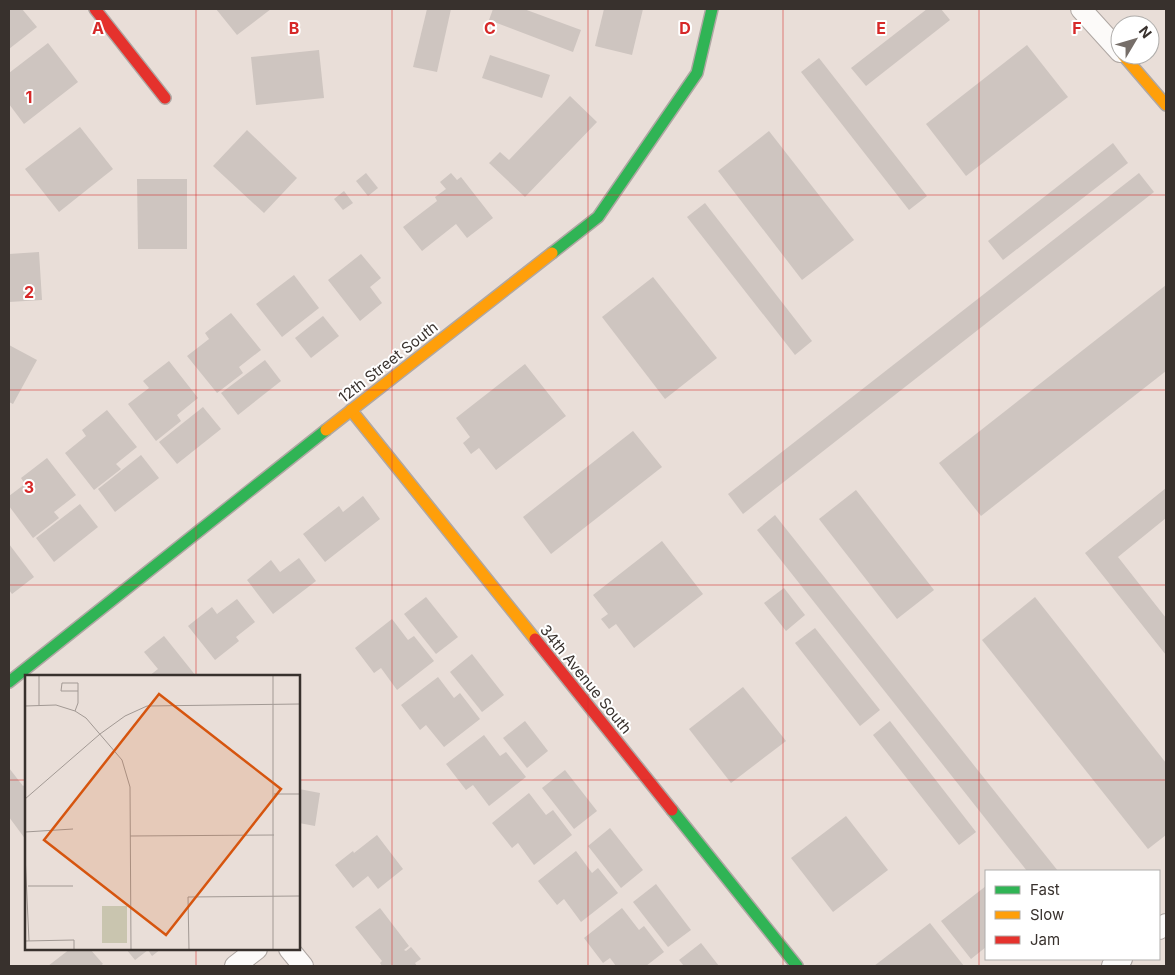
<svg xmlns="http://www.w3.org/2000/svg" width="1175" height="975" font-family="Inter,sans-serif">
	<rect width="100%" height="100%" fill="#e9ded8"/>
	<g fill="#cec5c0">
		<path d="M9 9H22L37 27 9 49Z"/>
		<path d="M216 9H271L237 35Z"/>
		<path d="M427 9H451L437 72 413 67Z"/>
		<path d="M493 9H524L581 30 573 52 489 20Z"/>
		<path d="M604 9H643L632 55 595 46Z"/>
		<path d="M927 9H941L950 20 866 86 851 68Z"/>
		<path d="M48 43 78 82 24 124 9 104V73Z"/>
		<path d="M1027 45 1068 97 966 176 926 124Z"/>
		<path d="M319 50 324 98 256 105 251 57Z"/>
		<path d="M490 55 550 75 542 98 482 78Z"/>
		<path d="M819 58 927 196 909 210 801 72Z"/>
		<path d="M570 96 597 122 525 197 489 163 500 152 509 160Z"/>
		<path d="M80 127 113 169 59 212 25 169Z"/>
		<path d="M247 130 297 178 264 213 213 166Z"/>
		<path d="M769 131 854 240 802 280 718 171Z"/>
		<path d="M1113 143 1128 163 1003 260 988 241Z"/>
		<path d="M366 173 378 188 368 196 356 181Z"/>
		<path d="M451 173 457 180 461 177 493 218 467 238 456 224 422 251 403 227 437 201 435 197 446 189 440 182Z"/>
		<path d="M1139 173 1154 192 743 514 728 494Z"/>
		<path d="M137 179H187V249H138Z"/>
		<path d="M344 191 353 203 343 210 334 199Z"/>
		<path d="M705 203 812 341 795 355 687 217Z"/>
		<path d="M39 252 42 300 9 302V254Z"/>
		<path d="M361 254 381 278 370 287 382 303 360 321 328 280Z"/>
		<path d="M294 275 319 308 282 337 256 304Z"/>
		<path d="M653 277 717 358 665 399 602 317Z"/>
		<path d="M1166 285V371L981 516 939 463Z"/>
		<path d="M231 313 261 350 239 367 243 373 217 393 187 356 209 339 205 333Z"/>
		<path d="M323 316 339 336 311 358 295 338Z"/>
		<path d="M9 345 37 360 13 404 9 402Z"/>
		<path d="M265 360 281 381 238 415 221 393Z"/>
		<path d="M169 361 198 398 177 415 181 421 156 441 128 404 149 388 143 381Z"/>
		<path d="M525 364 566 416 496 470 479 448 471 454 463 443 470 437 456 418Z"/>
		<path d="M203 407 221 429 177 464 159 442Z"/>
		<path d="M107 410 137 447 116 464 121 469 94 490 65 453 86 436 82 430Z"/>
		<path d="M633 431 662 467 551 554 523 517Z"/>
		<path d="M141 455 159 478 115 512 98 489Z"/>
		<path d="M47 458 76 495 54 512 59 518 33 538 9 506V496L25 484 21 478Z"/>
		<path d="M1166 488V518L1118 557 1166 618V655L1085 553Z"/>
		<path d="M856 490 934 590 897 619 819 519Z"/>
		<path d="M363 496 380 519 325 562 303 534 339 506 343 512Z"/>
		<path d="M80 504 98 527 54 562 36 538Z"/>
		<path d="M775 515 1058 871H1027L757 530Z"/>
		<path d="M662 541 703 594 634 648 616 624 609 629 601 619 608 614 593 595Z"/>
		<path d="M9 544 34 577 12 594 9 590Z"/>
		<path d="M299 558 316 581 273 614 247 580 271 560 280 572Z"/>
		<path d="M784 588 805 615 786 631 764 603Z"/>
		<path d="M426 597 458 637 436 654 404 614Z"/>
		<path d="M1035 597 1166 763V835L1148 849 982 640Z"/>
		<path d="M237 599 255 622 236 637 239 641 215 660 188 626 212 607 217 614Z"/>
		<path d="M392 619 408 640 414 636 434 661 397 690 381 668 374 673 355 648Z"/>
		<path d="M815 628 880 710 860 726 795 643Z"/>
		<path d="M164 636 196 676H149L158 669 144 652Z"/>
		<path d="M472 654 504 695 482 712 450 672Z"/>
		<path d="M438 677 454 698 460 693 480 719 444 747 426 725 420 730 401 705Z"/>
		<path d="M743 687 786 741 731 783 689 729Z"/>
		<path d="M525 721 548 751 527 768 503 738Z"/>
		<path d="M890 721 976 832 959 845 873 735Z"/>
		<path d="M484 735 500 756 506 752 526 777 489 806 473 785 466 790 446 764Z"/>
		<path d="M9 768 23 786 26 784V840L9 817Z"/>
		<path d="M565 770 597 811 574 829 542 788Z"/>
		<path d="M299 789 320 793 315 826 299 823Z"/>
		<path d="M529 793 546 815 553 810 572 835 534 865 518 843 512 848 492 823Z"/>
		<path d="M846 816 888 870 833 912 791 858Z"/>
		<path d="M610 828 643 870 621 888 588 846Z"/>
		<path d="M377 835 403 869 378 889 368 876 353 888 335 865 353 851 354 853Z"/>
		<path d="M576 851 592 873 598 868 618 893 581 922 564 899 557 905 538 881Z"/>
		<path d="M656 884 691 930 668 947 633 902Z"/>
		<path d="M986 886V947L971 959 941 921Z"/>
		<path d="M380 908 409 946 404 950 406 951 411 947 421 959 415 963 417 966H382L380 963 382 961 355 927Z"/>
		<path d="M622 908 639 930 644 926 664 952 646 966H616L610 958 603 963 584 938Z"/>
		<path d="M930 923 964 966H874Z"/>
		<path d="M701 943 719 966H684L679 960Z"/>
		<path d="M70 949H90L103 964 100 966H48Z"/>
		<path d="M126 949H161L152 956 148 950 135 960Z"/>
	</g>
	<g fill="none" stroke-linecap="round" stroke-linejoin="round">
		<defs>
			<g id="street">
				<path d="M1081 9 1120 52"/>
				<path d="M1159 929 1166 924"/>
				<path d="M289 949 303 966"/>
				<path d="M235 966 257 949"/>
				<path d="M1112 966 1122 959"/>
			</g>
			<g id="fast">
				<path d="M552 253 598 217 697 73 712 9"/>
				<path d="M9 682 326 430"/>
				<path d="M672 810 797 966"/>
			</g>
			<g id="slow">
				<path d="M1123 55 1166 105"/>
				<path d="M351 410 535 639"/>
				<path d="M326 430 552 253"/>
			</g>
			<g id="jam">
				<path d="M95 9 165 98"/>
				<path d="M535 639 672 810"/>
			</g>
		</defs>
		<use href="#street" stroke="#afa7a3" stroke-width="22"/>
		<use href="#fast" stroke="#afa7a3" stroke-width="14"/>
		<use href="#slow" stroke="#afa7a3" stroke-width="14"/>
		<use href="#jam" stroke="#afa7a3" stroke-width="14"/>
		<use href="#street" stroke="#fcfaf9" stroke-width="20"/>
		<use href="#fast" stroke="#30b455" stroke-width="11"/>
		<use href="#slow" stroke="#ff9f0a" stroke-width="11"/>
		<use href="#jam" stroke="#e5322d" stroke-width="11"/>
	</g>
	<path fill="none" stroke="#d62828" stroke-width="1" stroke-opacity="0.55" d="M196 9V676M392 9V966M588 9V966M783 9V966M979 9V966M9 195H1166M9 390H1166M9 585H1166M9 780H26M299 780H1166M196 949V966"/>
	<g text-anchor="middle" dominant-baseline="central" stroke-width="4" stroke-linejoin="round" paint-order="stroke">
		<g font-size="15" fill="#38312d" stroke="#fff">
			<text transform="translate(388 362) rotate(-38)">12th Street South</text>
			<text transform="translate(586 679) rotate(51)">34th Avenue South</text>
		</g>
	</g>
	<g transform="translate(25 675)">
		<rect width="275" height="275" fill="#e9ded8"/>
		<path d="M77 231H102V268H77Z" fill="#c9c5af"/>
		<path fill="none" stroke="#a29994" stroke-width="1" d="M14 0V30M0 31 31 30 50 36 61 43 97 85 105 112 106 275M50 36 53 28V8H37L36 16H53M249 119H275M0 124 75 59 100 41 122 31 275 29M0 157 48 154M105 161 249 160M0 179 4 266M3 211H48M0 266 49 265V275M164 275 163 222 275 221M248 275V0"/>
		<path fill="#d6550f" fill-opacity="0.15" stroke="#d6550f" stroke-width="2.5" d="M134 19 256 114 141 260 19 165Z"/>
		<rect width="275" height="275" fill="none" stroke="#38312d" stroke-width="2.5"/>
	</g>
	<g font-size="16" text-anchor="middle" font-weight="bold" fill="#d62828" stroke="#fff" stroke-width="4" stroke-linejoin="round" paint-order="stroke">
		<text x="98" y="34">A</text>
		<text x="294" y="34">B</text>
		<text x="490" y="34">C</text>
		<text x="685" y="34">D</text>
		<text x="881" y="34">E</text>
		<text x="1077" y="34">F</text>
		<text x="29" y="103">1</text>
		<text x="29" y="298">2</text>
		<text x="29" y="493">3</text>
	</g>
	<rect width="1175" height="975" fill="none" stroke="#38312d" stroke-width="20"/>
	<rect x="985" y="870" width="175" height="90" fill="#ffffff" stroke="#afadab"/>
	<rect x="995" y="886" width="25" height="8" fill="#30b455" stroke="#afadab"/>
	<text x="1030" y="895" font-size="15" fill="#38312d">Fast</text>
	<rect x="995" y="911" width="25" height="8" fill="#ff9f0a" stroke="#afadab"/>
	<text x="1030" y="920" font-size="15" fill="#38312d">Slow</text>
	<rect x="995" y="936" width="25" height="8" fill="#e5322d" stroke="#afadab"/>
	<text x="1030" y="945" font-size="15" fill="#38312d">Jam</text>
	<g transform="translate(1135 40) rotate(52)"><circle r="24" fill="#ffffff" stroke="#afadab"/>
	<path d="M0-4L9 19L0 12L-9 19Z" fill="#766e69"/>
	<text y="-8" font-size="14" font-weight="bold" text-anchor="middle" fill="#38312d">N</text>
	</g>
</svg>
